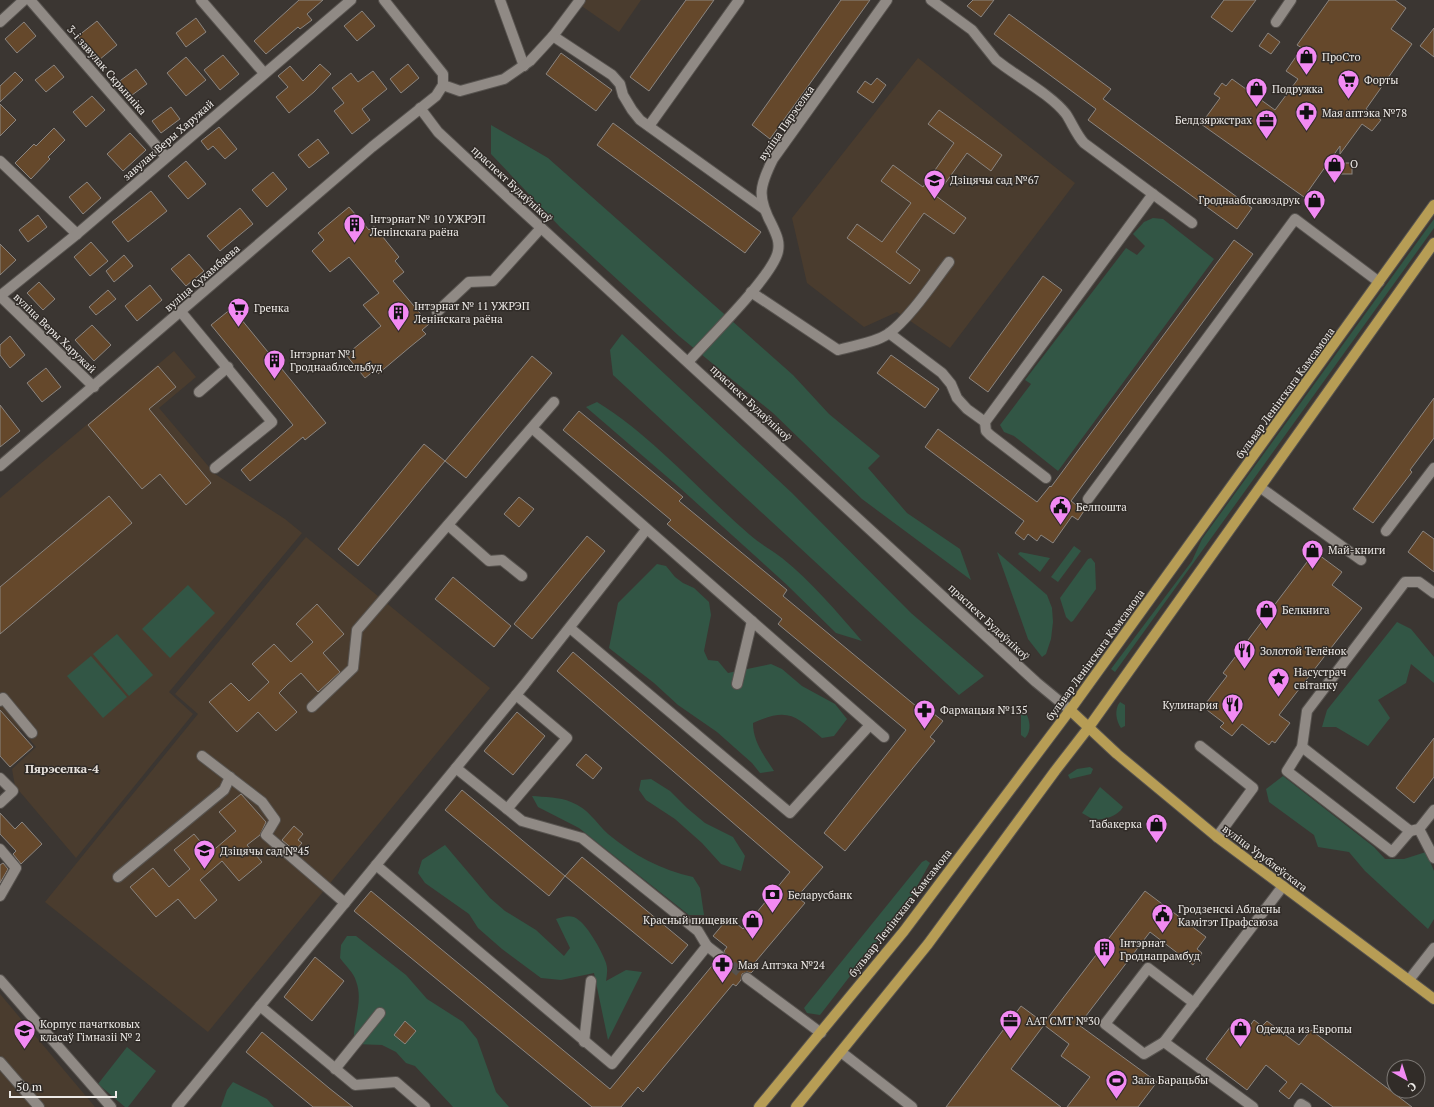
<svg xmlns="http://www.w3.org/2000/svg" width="1434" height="1107" font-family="'PT Serif',serif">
	<rect width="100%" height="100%" fill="#3b3632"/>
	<g fill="#4a3c2e">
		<path d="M573 0H641L619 32Z"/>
		<path d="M918 58 1075 183 950 348 897 312 864 327 807 283 792 218Z"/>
		<path d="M174 351 196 377 159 408 215 474 285 519 302 533 169 692 193 714 76 858 15 786 12 769 36 747 21 729 0 748V498Z"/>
		<path d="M306 537 490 688 208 1032 45 902 198 714 175 694Z"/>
		<path d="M0 994 95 1107H0Z"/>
	</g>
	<g fill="#325645">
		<path d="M491 125 548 158 793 375 829 414 880 456 868 468 907 513 960 549 971 580 862 499 773 413 679 336 560 227 491 154Z"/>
		<path d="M1153 218 1163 219 1214 259 1058 471 1014 436 1004 432 1000 425 1031 384 1025 380 1126 248 1137 255 1145 246 1133 234 1144 222Z"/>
		<path d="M1434 219V228L1115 672 1111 669 1192 561 1202 539Z"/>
		<path d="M622 334 792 493 911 613 984 676 959 695 613 375 610 350Z"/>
		<path d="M597 402C654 437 699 491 750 535 760 544 772 550 782 558 812 582 837 612 862 641L836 633 786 584 680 488 586 407Z"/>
		<path d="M1074 546 1081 551 1058 582 1051 577Z"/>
		<path d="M997 552 1047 595 1052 608 1053 622 1051 639 1046 654 1042 657 1028 639Z"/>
		<path d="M1020 552 1050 558 1040 572 1018 554Z"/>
		<path d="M1091 558 1095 563 1096 589 1073 621 1071 622 1066 617 1060 598 1088 559Z"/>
		<path d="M657 564 666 566 675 577 683 583 694 588 709 602 711 615 704 651 708 660 718 661 728 673 771 664 782 669 802 686 835 704 847 719 834 736 822 738C795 715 788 707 753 723 753 742 764 755 774 771L760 773 752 763 717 732 678 705 654 683 609 648 618 603Z"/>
		<path d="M188 585 215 613 170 658 142 629Z"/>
		<path d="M1397 622 1411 629 1434 657V683L1411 664 1406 683 1378 700 1390 718 1368 746 1336 727H1322L1327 710Z"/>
		<path d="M117 634 153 675 129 696 93 654Z"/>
		<path d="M91 656 127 697 103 718 67 676Z"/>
		<path d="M1120 702 1125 705V726L1121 728C1116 721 1114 709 1120 702Z"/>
		<path d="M1025 712C1030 719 1032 731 1025 738L1021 735V713Z"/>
		<path d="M1090 767 1093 769 1091 774 1070 779 1068 775 1077 769Z"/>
		<path d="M1283 776 1374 847 1385 859H1404L1426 852 1434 871V919L1428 929 1365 871 1349 852 1318 847 1314 835 1269 802 1266 789Z"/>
		<path d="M651 779 670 791 687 808 705 823 733 837 745 856 741 871 721 864 702 843 675 819 646 800 639 790 641 780Z"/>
		<path d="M1100 787 1123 807C1117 817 1105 819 1094 820L1082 813Z"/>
		<path d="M532 796C544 797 560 797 571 802 588 808 596 823 608 834 633 855 661 870 693 877L700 888 704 915H689L579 828 538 807Z"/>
		<path d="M445 845 490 898 505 911 536 930 564 956 570 948 556 919C562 917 568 915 574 917 586 922 602 951 606 963 608 969 607 975 606 981L626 970 642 972 608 1040 594 973 561 980 541 978 502 949 478 928 469 914 425 883 418 873 422 860Z"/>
		<path d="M926 860 930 863 911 897 820 1015 807 1013 804 1008 922 862Z"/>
		<path d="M347 936H356L406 975 427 999 463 1022 477 1039 496 1092 509 1107H453L415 1066 406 1063 396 1052 382 1045 354 1044C352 1023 364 1002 356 981 354 973 345 965 340 958L341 945Z"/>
		<path d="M127 1047 156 1071 128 1107H125L98 1084Z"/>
		<path d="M233 1082 267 1099 274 1107H221L227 1090Z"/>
	</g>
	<g fill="#65482b" stroke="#8b8580">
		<path d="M299 0H323L307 14 312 20 300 29 298 27 266 54 254 41Z"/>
		<path d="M686 0H714L649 91 630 77Z"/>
		<path d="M841 0H870L770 139 752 125Z"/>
		<path d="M973 0H994L981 17 967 6Z"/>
		<path d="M1224 0H1256L1232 32 1211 17Z"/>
		<path d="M1329 0H1395L1406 8 1391 29 1412 44 1366 109 1381 120 1372 131 1362 124 1340 154V146L1304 197 1201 124 1220 98 1214 94 1222 83 1226 86 1232 79 1275 110 1298 79 1286 71 1302 48 1297 45Z"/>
		<path d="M362 11 375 26 357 41 344 26Z"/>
		<path d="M1009 14 1111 89 1103 99 1252 208 1237 229 1088 120 1096 109 994 34Z"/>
		<path d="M196 18 206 32 186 47 176 33Z"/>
		<path d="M97 21 117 45 99 60 78 36Z"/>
		<path d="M24 22 36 36 17 53 5 39Z"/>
		<path d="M1434 28V57L1420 46Z"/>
		<path d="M1268 33 1280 42 1271 54 1259 46Z"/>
		<path d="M561 53 612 90 596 111 546 74Z"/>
		<path d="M223 55 239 74 220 90 204 70Z"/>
		<path d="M186 57 206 80 186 96 167 73Z"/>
		<path d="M320 64 331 74 314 92 289 113 276 97 288 87 278 76 290 66 303 81Z"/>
		<path d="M408 64 419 78 401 93 390 79Z"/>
		<path d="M54 65 64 77 46 92 35 80Z"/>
		<path d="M136 69 147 84 128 98 117 83Z"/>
		<path d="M373 71 387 89 362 109 370 120 352 134 334 111 344 103 332 88 351 73 358 82Z"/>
		<path d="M15 72 23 80 0 102V86Z"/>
		<path d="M877 78 886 85 873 103 857 92 865 81 871 85Z"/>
		<path d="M92 96 105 110 86 127 73 112Z"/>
		<path d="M0 104 16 120 0 136Z"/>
		<path d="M171 107 180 119 161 133 152 121Z"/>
		<path d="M939 110 1002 155 991 171 967 153 936 196 966 218 954 234 924 213 896 252 920 270 910 284 847 238 857 224 882 242 911 203 881 181 893 165 923 187 954 143 928 124Z"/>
		<path d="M613 123 761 232 745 253 597 145Z"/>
		<path d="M219 127 237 149 225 159 213 146 208 150 201 141Z"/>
		<path d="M54 128 65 140 48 157 50 159 31 179 15 163 34 144 36 146Z"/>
		<path d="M130 133 146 150 123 171 107 154Z"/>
		<path d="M318 139 329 153 309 168 298 155Z"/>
		<path d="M186 161 206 184 188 199 168 176Z"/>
		<rect x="1340" y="163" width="12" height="11"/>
		<path d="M273 172 287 189 267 207 252 190Z"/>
		<path d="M87 182 101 198 83 214 69 197Z"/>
		<path d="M151 191 167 211 128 242 112 222Z"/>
		<path d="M349 207 369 230 374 226 399 257 395 261 404 272 393 281 429 324 422 330 426 334 410 347 378 374 375 370 365 378 346 355 381 326 363 305 379 293 349 257 330 272 312 251 324 240 318 233Z"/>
		<path d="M240 208 253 224 220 251 207 236Z"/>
		<path d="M38 215 47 227 28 242 19 230Z"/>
		<path d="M1234 240 1253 254 1071 501 1084 511 1078 520 1072 516 1053 543 1041 535 1037 541 1028 534 1024 540 1015 533 1024 521 925 447 938 429 1037 502 1050 486 1051 487Z"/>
		<path d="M91 242 108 261 90 276 74 257Z"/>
		<path d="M0 244 16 260 0 275Z"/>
		<path d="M189 254 204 271 186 286 171 269Z"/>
		<path d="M124 255 133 266 114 282 106 271Z"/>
		<path d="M1043 276 1062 290 988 392 969 378Z"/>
		<path d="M39 282 55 299 43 310 27 293Z"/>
		<path d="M150 285 162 300 137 321 125 306Z"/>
		<path d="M108 290 116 299 96 315 89 307Z"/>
		<path d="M232 308 326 423 305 440 303 437 250 481 241 470 293 425 211 325Z"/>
		<path d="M92 325 111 345 94 361 75 340Z"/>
		<path d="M10 336 25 355 10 368 0 355V345Z"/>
		<path d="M891 355 939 389 925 408 877 373Z"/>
		<path d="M532 356 552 373 466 478 445 461Z"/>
		<path d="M158 366 176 387 149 409 211 483 186 505 160 474 142 489 88 425Z"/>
		<path d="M46 368 61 387 42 402 27 383Z"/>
		<path d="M1434 398V438L1410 470 1412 472 1373 523 1353 509Z"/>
		<path d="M0 405 20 431 0 447Z"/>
		<path d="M579 411 683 497 679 501 787 590 783 596 922 711 925 707 943 721 930 737 935 741 845 851 824 833 906 730 778 624 782 619 667 524 671 520 563 430Z"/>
		<path d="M424 444 445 461 358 566 338 549Z"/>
		<path d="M109 496 132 523 0 634V587Z"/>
		<path d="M519 497 534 509 519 527 504 514Z"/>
		<path d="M1423 531 1434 539V572L1408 552Z"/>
		<path d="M587 536 605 551 532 639 514 624Z"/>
		<path d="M1319 555 1342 572 1332 585 1362 608 1279 715 1290 723 1275 743 1272 741 1269 745 1242 724 1232 736 1220 727 1224 723 1203 707 1227 676 1223 673 1307 562 1311 566Z"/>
		<path d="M453 577 511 626 494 647 435 599Z"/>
		<path d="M317 604 344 634 323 653 340 672 318 692 301 673 288 684 279 693 297 712 276 731 258 712 237 732 209 702 231 683 249 701 269 682 252 664 274 644 291 662 313 642 296 624Z"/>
		<path d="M573 652 823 867 797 897 805 903 751 967 754 970 751 973 747 972 742 974 741 980 736 986 733 984 643 1092 638 1087 621 1107H592L354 911 371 891 610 1089 716 961 720 962 725 960 726 956 724 951 727 947 713 936 729 917 743 929 790 872 557 671Z"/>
		<path d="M0 710 33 747 10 767 0 756Z"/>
		<path d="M517 712 545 736 513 775 484 751Z"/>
		<path d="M1434 738V777L1414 803 1396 788Z"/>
		<path d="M586 754 602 768 593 779 576 765Z"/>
		<path d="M462 790 565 876 549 896 445 810Z"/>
		<path d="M241 794 266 822 260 835 247 845 262 862 239 881 222 861 200 880 217 900 195 919 178 899 156 917 130 887 153 868 169 887 190 869 174 850 194 834 210 853 236 831 219 812Z"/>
		<path d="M0 813 15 829 22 822 42 844 21 864 13 854 16 851 0 834Z"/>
		<path d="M294 826 303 834 298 840 302 843 295 851 282 840Z"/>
		<path d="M582 857 688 945 672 964 565 876Z"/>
		<path d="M3 863 8 869 0 883V865Z"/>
		<path d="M1145 891 1206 937 1197 949 1202 953 1193 965 1150 932 1079 1025 1157 1082 1138 1107H1067L1090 1077 1061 1056 1069 1044 1044 1025 1011 1069 1061 1107H946L1021 1006 1044 1023Z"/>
		<path d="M315 957 344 981 312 1021 284 997Z"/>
		<path d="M1237 1018 1249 1027 1254 1020 1262 1026 1267 1021 1299 1045 1311 1030 1412 1107H1333L1301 1083 1289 1099 1279 1091 1287 1082 1266 1065 1247 1090 1206 1059Z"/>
		<path d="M405 1021 416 1031 405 1044 394 1035Z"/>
		<path d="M262 1032 329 1088 353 1107H313L246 1052Z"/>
	</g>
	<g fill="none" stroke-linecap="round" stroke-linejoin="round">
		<path stroke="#56514d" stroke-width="10" stroke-dasharray="10 5" stroke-linecap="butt" d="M720 956 747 978"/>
		<defs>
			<g id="minor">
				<path d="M30 0 166 157"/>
				<path d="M201 0 264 73"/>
				<path d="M500 0 524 66"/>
				<path d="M931 0 972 30 996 60 1004 66C1023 80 1052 96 1066 114 1072 123 1076 134 1084 143L1192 223"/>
				<path d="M0 22 24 0"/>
				<path d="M1276 22 1291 0"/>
				<path d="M553 36 612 75 620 84 623 95 632 110 640 120 764 209"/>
				<path d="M443 85 460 91 504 79 530 61 553 36 580 0"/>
				<path d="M420 108 438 132 513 202 1036 682 1070 710"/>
				<path d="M649 126 739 0"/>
				<path d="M0 161 77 234"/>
				<path d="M751 292 838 350C855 345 874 343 888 334 909 319 933 283 949 262"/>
				<path d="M0 296 77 234 351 0"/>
				<path d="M0 296 94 387"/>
				<path d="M181 312 272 422 215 468"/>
				<path d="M437 312 469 282 493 281 541 228"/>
				<path d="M889 333 942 373 951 384 957 398 967 409 985 422 1153 194"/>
				<path d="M688 362C707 340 774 275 778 251 780 241 776 234 772 225 757 197 759 187 773 159L887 0"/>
				<path d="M199 392 228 367"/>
				<path d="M985 422 986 431 990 435 1046 478"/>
				<path d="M532 428 884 737"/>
				<path d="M0 466 372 147 436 96 443 85V74L384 0"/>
				<path d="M1261 488 1361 560"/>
				<path d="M1088 499 1295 219 1379 282"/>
				<path d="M448 525 489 561 502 560 522 576"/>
				<path d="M1386 531 1434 468"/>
				<path d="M570 628 790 813 870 725"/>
				<path d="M737 684 752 621"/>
				<path d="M0 701 3 698 32 733"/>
				<path d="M312 707 353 668 357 630 554 402"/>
				<path d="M1200 746 1253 788 1217 837"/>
				<path d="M1302 747 1410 831 1419 829 1434 810"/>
				<path d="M202 756 262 802 275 820 266 835 345 903"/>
				<path d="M456 768 522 821 582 838 698 931 707 946 720 956"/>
				<path d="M0 778 13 791 0 803"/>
				<path d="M507 809 567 738 516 695"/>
				<path d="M1419 829 1434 858"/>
				<path d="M1410 831 1392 852 1287 771 1302 747 1307 711 1405 582H1419L1434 593"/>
				<path d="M0 849 16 868 0 896"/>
				<path d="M376 865 612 1064 707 946"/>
				<path d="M118 877 224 790 230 777"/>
				<path d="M747 978 821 1033"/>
				<path d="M0 980 111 1107"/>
				<path d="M1409 980 1434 948"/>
				<path d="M260 1006 355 1085 396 1082 425 1107"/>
				<path d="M584 1042 591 981"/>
				<path d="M1164 1042 1144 1054 1105 1024 1148 968 1194 1003"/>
				<path d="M841 1052 912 1107"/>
				<path d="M0 1062 39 1107"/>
				<path d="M335 1069 380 1013"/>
				<path d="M177 1107 525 684 646 530"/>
				<path d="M1253 1107 1164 1042 1283 886"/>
				<path d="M1299 1107 1301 1104 1306 1107"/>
			</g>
			<g id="major">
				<path d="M1070 710 1117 754 1217 837 1434 999"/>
				<path d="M759 1107 904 931 1070 710 1434 205"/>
				<path d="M796 1107 928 944 1055 771 1089 727 1434 243"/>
			</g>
		</defs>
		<use href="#minor" stroke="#57534f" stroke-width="12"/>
		<use href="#major" stroke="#57534f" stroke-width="12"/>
		<use href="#minor" stroke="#908a85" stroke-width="10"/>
		<use href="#major" stroke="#b79d55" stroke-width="10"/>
	</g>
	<defs>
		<symbol id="shop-pin" viewBox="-11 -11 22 30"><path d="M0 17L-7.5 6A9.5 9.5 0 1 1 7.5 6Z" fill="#f28af3" stroke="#312c28"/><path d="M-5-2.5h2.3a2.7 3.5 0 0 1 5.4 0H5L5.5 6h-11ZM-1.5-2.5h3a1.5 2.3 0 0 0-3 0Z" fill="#111"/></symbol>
		<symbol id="supermarket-pin" viewBox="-11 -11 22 30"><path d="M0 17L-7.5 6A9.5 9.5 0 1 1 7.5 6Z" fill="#f28af3" stroke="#312c28"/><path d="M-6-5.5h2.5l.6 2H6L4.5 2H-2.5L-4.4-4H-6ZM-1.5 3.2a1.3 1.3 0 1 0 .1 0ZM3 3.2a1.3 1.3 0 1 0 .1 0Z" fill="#111"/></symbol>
		<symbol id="pharmacy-pin" viewBox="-11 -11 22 30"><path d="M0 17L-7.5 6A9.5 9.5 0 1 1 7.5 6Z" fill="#f28af3" stroke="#312c28"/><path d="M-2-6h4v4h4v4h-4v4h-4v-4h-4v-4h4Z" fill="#111"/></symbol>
		<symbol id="office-pin" viewBox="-11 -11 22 30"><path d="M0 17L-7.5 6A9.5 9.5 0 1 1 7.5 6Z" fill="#f28af3" stroke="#312c28"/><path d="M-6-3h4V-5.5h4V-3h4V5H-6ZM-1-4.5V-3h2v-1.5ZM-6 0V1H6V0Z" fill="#111"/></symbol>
		<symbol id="school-pin" viewBox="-11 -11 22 30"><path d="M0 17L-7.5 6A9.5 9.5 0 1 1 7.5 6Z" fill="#f28af3" stroke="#312c28"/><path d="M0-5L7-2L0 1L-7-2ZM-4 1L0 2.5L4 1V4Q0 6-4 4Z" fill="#111"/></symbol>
		<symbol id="building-pin" viewBox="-11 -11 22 30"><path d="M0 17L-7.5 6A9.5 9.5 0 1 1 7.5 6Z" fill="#f28af3" stroke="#312c28"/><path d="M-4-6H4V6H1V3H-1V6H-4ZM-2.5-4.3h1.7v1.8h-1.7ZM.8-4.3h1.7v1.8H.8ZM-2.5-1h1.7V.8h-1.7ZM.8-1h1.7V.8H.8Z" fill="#111"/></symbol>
		<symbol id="civic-pin" viewBox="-11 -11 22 30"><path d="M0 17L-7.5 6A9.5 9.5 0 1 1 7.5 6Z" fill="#f28af3" stroke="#312c28"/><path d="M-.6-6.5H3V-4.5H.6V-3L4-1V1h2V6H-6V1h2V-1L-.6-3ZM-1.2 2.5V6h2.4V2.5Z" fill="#111"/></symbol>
		<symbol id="restaurant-pin" viewBox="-11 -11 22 30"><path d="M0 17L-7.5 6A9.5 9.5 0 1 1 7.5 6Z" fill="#f28af3" stroke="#312c28"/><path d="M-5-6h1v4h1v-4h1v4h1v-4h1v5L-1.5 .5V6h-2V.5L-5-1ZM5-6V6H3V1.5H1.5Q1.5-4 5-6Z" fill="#111"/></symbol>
		<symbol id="sight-pin" viewBox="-11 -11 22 30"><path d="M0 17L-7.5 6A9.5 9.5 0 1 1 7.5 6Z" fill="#f28af3" stroke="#312c28"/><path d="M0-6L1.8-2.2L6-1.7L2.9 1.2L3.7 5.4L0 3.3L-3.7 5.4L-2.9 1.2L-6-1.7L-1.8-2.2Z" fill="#111"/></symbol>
		<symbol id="bank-pin" viewBox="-11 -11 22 30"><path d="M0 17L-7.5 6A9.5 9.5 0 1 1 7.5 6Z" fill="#f28af3" stroke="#312c28"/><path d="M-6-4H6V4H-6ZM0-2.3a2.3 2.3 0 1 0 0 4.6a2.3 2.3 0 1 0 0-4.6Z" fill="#111"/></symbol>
		<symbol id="stadium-pin" viewBox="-11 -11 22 30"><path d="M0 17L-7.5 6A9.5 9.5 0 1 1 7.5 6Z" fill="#f28af3" stroke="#312c28"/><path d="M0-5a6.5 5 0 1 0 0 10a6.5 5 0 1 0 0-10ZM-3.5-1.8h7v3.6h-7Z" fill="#111"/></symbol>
	</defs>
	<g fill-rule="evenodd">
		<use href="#shop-pin" x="1294" y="44" width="25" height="34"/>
		<use href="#supermarket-pin" x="1336" y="68" width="25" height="34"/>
		<use href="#shop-pin" x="1244" y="76" width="25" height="34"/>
		<use href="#pharmacy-pin" x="1294" y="100" width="25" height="34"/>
		<use href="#office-pin" x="1254" y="108" width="25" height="34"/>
		<use href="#shop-pin" x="1322" y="152" width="25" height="34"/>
		<use href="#school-pin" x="922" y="168" width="25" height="34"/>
		<use href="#shop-pin" x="1302" y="188" width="25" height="34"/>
		<use href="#building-pin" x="342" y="212" width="25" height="34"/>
		<use href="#supermarket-pin" x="226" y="296" width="25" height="34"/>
		<use href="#building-pin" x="386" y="300" width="25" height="34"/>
		<use href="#building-pin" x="262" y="348" width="25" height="34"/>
		<use href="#civic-pin" x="1048" y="494" width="25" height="34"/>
		<use href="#shop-pin" x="1300" y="538" width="25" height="34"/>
		<use href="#shop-pin" x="1254" y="598" width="25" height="34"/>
		<use href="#restaurant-pin" x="1232" y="638" width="25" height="34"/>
		<use href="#sight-pin" x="1266" y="666" width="25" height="34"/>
		<use href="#restaurant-pin" x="1220" y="692" width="25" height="34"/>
		<use href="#pharmacy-pin" x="912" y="698" width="25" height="34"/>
		<use href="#shop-pin" x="1144" y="812" width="25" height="34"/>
		<use href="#school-pin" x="192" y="838" width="25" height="34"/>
		<use href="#bank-pin" x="760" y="882" width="25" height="34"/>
		<use href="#civic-pin" x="1150" y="902" width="25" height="34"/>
		<use href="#shop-pin" x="740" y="908" width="25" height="34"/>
		<use href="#building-pin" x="1092" y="936" width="25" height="34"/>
		<use href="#pharmacy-pin" x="710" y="952" width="25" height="34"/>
		<use href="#office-pin" x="998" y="1008" width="25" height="34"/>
		<use href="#shop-pin" x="1228" y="1016" width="25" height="34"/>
		<use href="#school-pin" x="12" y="1018" width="25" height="34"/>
		<use href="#stadium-pin" x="1104" y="1068" width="25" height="34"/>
	</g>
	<g text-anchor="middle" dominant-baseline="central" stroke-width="3" stroke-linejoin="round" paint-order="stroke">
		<g font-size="11" fill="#edeae7" stroke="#312c28" text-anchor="start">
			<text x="1322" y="57">ПроСто</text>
			<text x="1364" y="80">Форты</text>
			<text x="1272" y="89">Подружка</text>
			<text x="1322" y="113">Мая аптэка №78</text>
			<text x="1252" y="120" text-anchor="end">Белдзяржстрах</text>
			<text x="1350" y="164">О</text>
			<text x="950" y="180">Дзіцячы сад №67</text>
			<text x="1300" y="200" text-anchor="end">Гроднааблсаюздрук</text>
			<text x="370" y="219">Інтэрнат № 10 УЖРЭП<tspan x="370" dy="13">Ленінскага раёна</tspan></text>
			<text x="414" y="306">Інтэрнат № 11 УЖРЭП<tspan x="414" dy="13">Ленінскага раёна</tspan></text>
			<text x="254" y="308">Гренка</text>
			<text x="290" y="354">Інтэрнат №1<tspan x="290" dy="13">Гроднааблсельбуд</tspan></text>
			<text x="1076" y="507">Белпошта</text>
			<text x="1328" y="550">Май-книги</text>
			<text x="1282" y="610">Белкнига</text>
			<text x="1260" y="651">Золотой Телёнок</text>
			<text x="1294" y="672">Насустрач<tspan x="1294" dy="13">світанку</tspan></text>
			<text x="1218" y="705" text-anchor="end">Кулинария</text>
			<text x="940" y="710">Фармацыя №135</text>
			<text x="1142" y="824" text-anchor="end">Табакерка</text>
			<text x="220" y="851">Дзіцячы сад №45</text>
			<text x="788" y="895">Беларусбанк</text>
			<text x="1178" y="909">Гродзенскі Абласны<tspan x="1178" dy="13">Камітэт Прафсаюза</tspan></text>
			<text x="738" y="920" text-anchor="end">Красный пищевик</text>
			<text x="1120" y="943">Інтэрнат<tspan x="1120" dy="13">Гроднапрамбуд</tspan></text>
			<text x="738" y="965">Мая Аптэка №24</text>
			<text x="1026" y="1021">ААТ СМТ №30</text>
			<text x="40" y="1024">Корпус пачатковых<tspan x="40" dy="13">класаў Гімназіі № 2</tspan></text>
			<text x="1256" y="1029">Одежда из Европы</text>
			<text x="1132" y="1080">Зала Барацьбы</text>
		</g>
		<g font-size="11" fill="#edeae7" stroke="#312c28">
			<text transform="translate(107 70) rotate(49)">3-і завулак Скрынніка</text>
			<text transform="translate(786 123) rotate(-55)">вуліца Пярэселка</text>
			<text transform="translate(168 140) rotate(-41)">завулак Веры Харужай</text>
			<text transform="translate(512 184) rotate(43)">праспект Будаўнікоў</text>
			<text transform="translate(202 278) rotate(-41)">вуліца Сухамбаева</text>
			<text transform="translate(55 333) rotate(44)">вуліца Веры Харужай</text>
			<text transform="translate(1285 393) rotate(-54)">бульвар Ленінскага Камсамола</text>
			<text transform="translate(751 403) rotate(43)">праспект Будаўнікоў</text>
			<text transform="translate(989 622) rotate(43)">праспект Будаўнікоў</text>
			<text transform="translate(1095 655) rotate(-54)">бульвар Ленінскага Камсамола</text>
			<text transform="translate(1265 858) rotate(37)">вуліца Урублеўскага</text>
			<text transform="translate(900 913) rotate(-52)">бульвар Ленінскага Камсамола</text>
		</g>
		<g font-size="12" font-weight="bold" fill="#e8e2dd" stroke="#312c28">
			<text x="62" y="768">Пярэселка-4</text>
		</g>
	</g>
	<g transform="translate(1406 1079) rotate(141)"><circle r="19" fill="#312c28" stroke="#7c7874"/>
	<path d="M0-3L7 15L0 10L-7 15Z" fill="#f28af3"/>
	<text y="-6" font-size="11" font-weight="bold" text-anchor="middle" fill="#edeae7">С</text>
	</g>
	<path d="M10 1091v6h106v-6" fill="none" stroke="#edeae7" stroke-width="2"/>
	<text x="16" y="1091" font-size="12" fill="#edeae7" stroke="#312c28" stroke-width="3" paint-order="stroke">50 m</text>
</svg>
